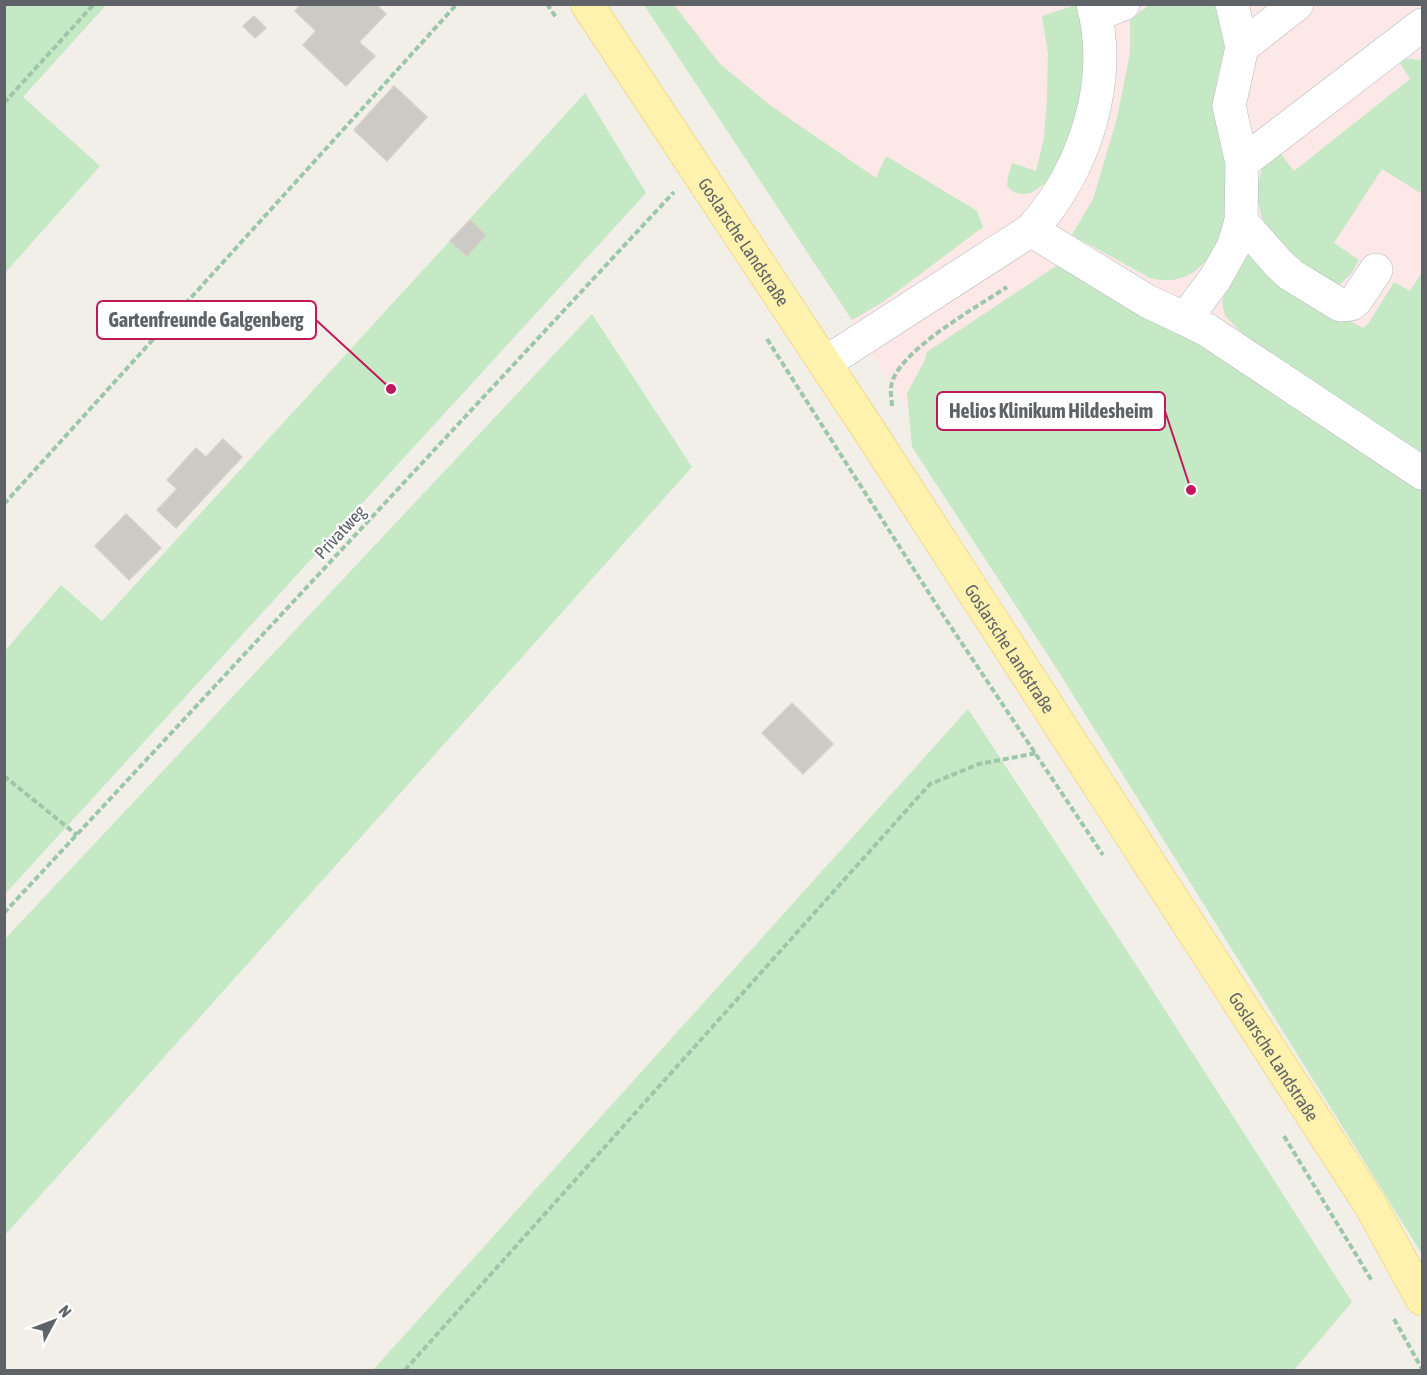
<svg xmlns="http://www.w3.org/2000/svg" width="1427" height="1375" font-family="'Asap Condensed',sans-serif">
	<rect width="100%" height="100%" fill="#f1efe8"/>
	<path fill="#fce8e6" d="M647 5H1422V975L1329 1061Z"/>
	<g fill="#c5e8c5">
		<path d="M5 4 106 5 23 97 100 166 5 273Z"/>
		<path d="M644 5H674L720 64 771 106 876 178 886 156 977 211 983 227 883 302 852 320Z"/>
		<path d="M1076 5H1080L1086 36 1080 112 1053 178 1031 193 1022 194 1013 192 1007 186 1008 177 1012 163 1036 171 1044 138 1047 97 1048 54 1042 16Z"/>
		<path d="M1149 5H1222C1223 16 1226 29 1225 41 1224 61 1214 80 1215 100 1216 116 1222 133 1225 150 1231 189 1231 226 1207 259 1193 278 1173 284 1150 278L1072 235 1093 199 1117 118 1130 53V20Z"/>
		<path d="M1411 59 1422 60V194L1382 169 1334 243 1359 260 1351 274 1337 287 1323 284 1264 228 1257 196 1258 183 1264 162 1277 149 1294 171 1410 79 1398 60Z"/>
		<path d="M585 93 646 193 5 894V651L61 585 102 621Z"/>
		<path d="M1251 252 1292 289 1363 328 1368 324 1394 282 1410 291 1422 272V463L1271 361 1225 316 1222 302 1224 295 1241 257Z"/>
		<path d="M1056 266 1076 273 1191 338 1422 488V1254L1055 666 912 447 907 393 924 362 927 352Z"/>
		<path d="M592 314 692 467 5 1235V939Z"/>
		<path d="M968 709 1142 974 1352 1302 1294 1370H373Z"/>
	</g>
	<g fill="#cccac5" stroke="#d6d1c6" stroke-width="1.5">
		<path d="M301 4H376L386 14 359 42 375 56 346 86 303 45 316 31 295 11Z"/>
		<path d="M254 16 266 28 255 38 243 26Z"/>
		<path d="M394 86 427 117 387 161 354 130Z"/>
		<path d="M470 220 486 235 467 256 450 241Z"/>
		<path d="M223 439 242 457 176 528 157 510 177 489 167 480 196 448 206 457Z"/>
		<path d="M126 514 161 548 129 580 95 546Z"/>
		<path d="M792 703 833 744 803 774 762 733Z"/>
	</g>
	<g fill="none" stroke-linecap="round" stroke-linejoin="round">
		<defs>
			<g id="minor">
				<path d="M1096 15 1123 4"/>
				<path d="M1242 47 1297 4"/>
				<path d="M1242 163 1422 25"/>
				<path d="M1241 221 1279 264 1291 275 1340 305 1351 304 1356 300 1376 270"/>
				<path d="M1031 230 1147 301 1185 319 1215 279 1233 247 1241 221 1242 163 1229 106 1242 47 1232 4"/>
				<path d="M1185 319 1207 330 1422 473"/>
				<path d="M825 363 1031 230C1084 171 1114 83 1093 4"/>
			</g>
			<g id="major">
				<path id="s1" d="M587 4 876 441 1371 1206 1422 1299"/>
			</g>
		</defs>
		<use href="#minor" stroke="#b5b8bc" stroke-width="34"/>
		<use href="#major" stroke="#f2c960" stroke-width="34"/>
		<g stroke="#9cc7a9" stroke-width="4" stroke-dasharray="6 3" stroke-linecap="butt">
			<path d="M547 4 557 19"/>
			<path d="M4 103 94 4"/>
			<path d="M767 339 943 615 1103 855"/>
			<path d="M892 406C892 400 890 393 891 387 895 352 979 306 1007 287"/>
			<path d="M4 504 457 4"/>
			<path d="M4 776 77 835"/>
			<path d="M4 913 674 192"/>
			<path d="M1284 1136 1372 1281"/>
			<path d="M1394 1319 1422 1369"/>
			<path d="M405 1370 930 784 979 764 1037 753"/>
		</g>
		<use href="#minor" stroke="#fff" stroke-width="33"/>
		<use href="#major" stroke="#fff2af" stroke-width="33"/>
	</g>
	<g text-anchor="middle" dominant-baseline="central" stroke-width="4.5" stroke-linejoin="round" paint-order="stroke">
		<g font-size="18" fill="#5f6368" stroke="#fff">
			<text stroke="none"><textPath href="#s1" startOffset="285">Goslarsche Landstraße</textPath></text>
			<text transform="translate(340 532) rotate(-47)">Privatweg</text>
			<text stroke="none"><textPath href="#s1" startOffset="771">Goslarsche Landstraße</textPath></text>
			<text stroke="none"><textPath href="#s1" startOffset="1257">Goslarsche Landstraße</textPath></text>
		</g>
	</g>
	<path fill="none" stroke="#c2185b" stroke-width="2" d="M391 389L316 320M1191 490L1165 411"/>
	<g fill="#c2185b" stroke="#fff" stroke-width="2">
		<circle cx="391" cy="389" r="6"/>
		<circle cx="1191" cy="490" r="6"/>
	</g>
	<g fill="#fff" stroke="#c2185b" stroke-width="2">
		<rect x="97" y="301" width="219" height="38" rx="6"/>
		<rect x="937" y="392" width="228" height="38" rx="6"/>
	</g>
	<g font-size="20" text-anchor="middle" font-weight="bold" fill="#5f6368">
		<text x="206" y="327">Gartenfreunde Galgenberg</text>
		<text x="1051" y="418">Helios Klinikum Hildesheim</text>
	</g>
	<rect width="1427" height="1375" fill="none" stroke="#5f6368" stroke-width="12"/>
	<g transform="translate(54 1321) rotate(49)" stroke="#ffffff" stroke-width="4.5" paint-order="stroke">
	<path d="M0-4.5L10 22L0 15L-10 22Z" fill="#5f6368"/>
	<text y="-9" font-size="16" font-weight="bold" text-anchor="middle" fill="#5f6368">N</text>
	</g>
</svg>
